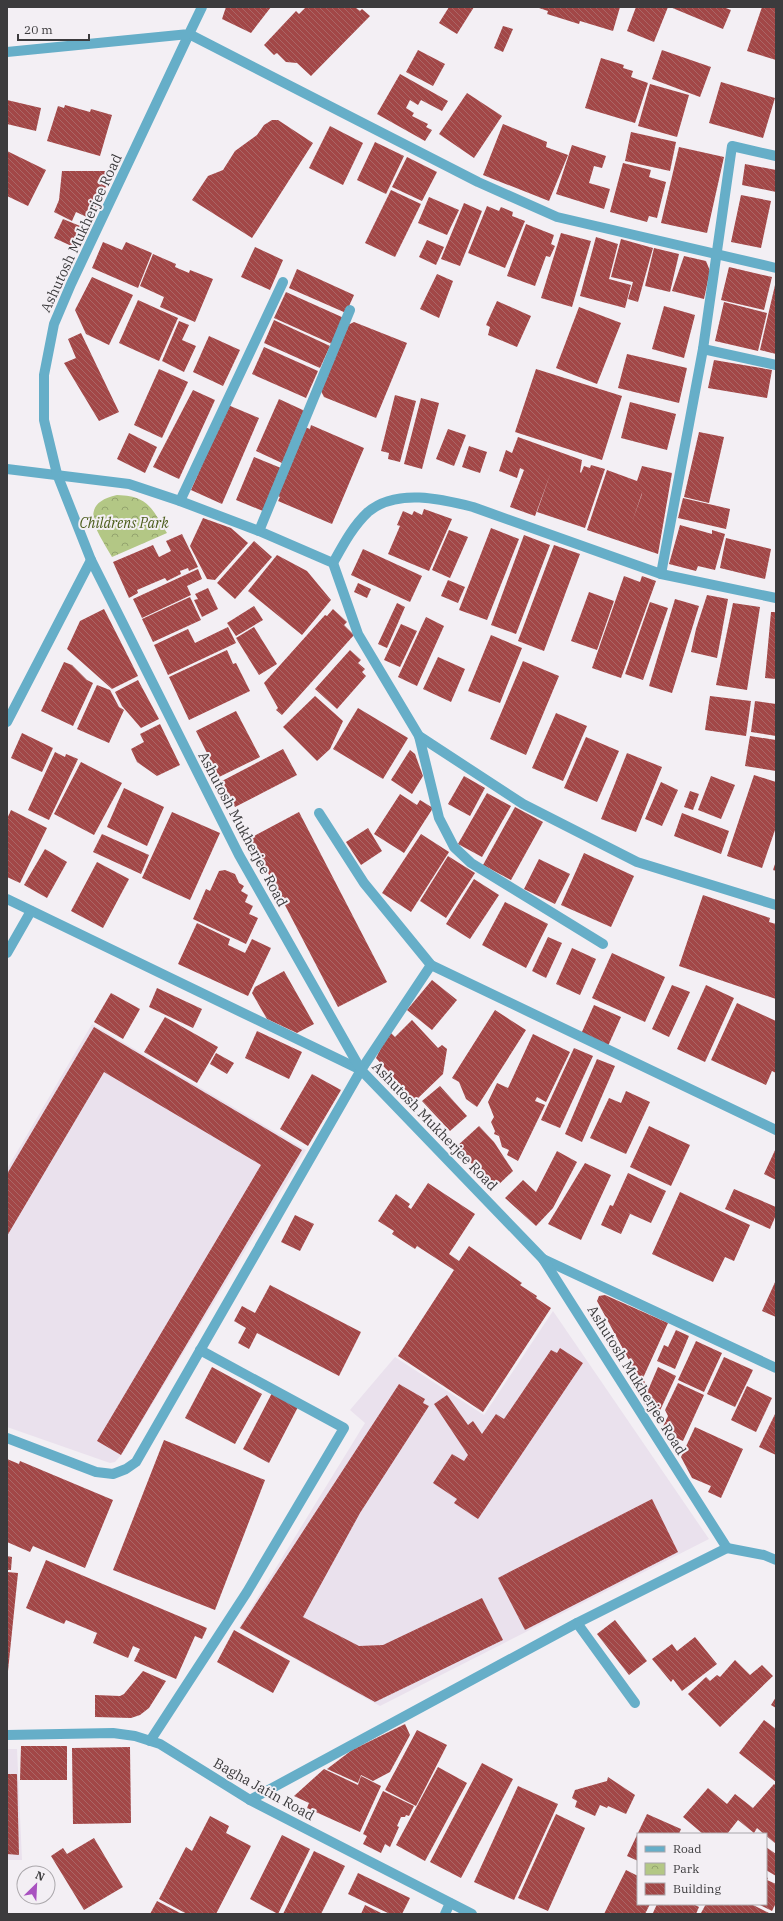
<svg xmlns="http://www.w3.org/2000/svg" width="783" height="1921" font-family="'IBM Plex Serif',serif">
	<defs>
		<pattern id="park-crowns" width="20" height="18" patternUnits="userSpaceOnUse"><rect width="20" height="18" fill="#b3c785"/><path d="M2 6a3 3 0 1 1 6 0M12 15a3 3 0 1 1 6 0" fill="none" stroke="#93a36e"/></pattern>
		<pattern id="building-back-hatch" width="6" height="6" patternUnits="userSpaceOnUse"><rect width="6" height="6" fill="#a24747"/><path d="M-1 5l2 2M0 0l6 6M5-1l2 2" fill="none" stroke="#a66"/></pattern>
	</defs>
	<rect width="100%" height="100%" fill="#f3eff4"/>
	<g fill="#eae1ed">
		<path d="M92 1024 306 1150 122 1454 115 1462 110 1463 7 1427V1169Z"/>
		<path d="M553 1311 709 1539 380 1706 239 1628 365 1423 350 1410 395 1357 484 1415Z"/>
		<path d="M7 1749H17L22 1860H7Z"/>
	</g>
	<path fill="url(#park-crowns)" d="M117 495C149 496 152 509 167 533L112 557C99 534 75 504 117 495Z"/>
	<g fill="url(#building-back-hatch)" fill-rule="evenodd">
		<path d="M226 7H271L251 33 222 19Z"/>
		<path d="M306 7H355L360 11 362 9 370 16 311 76 297 63 286 62 277 53 274 55 264 45 296 11 299 14Z"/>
		<path d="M449 7H474L457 34 439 23Z"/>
		<path d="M536 7H620L613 31 580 21 579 24 547 14 548 11Z"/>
		<path d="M636 7H668L654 42 627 31Z"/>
		<path d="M670 7H723L731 10 723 29Z"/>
		<path d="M762 7 776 8V60L747 51Z"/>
		<path d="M503 26 513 29 503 52 494 48Z"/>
		<path d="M418 50 445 64 433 86 406 72Z"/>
		<path d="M662 50 711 67 700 97 652 79Z"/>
		<path d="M601 58 624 65 623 68 633 71 631 77 648 83 635 123 585 108Z"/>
		<path d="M400 74 448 101 442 111 421 100 418 105 410 100 406 108 414 113 412 116 428 124 426 127 432 130 425 141 377 114Z"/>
		<path d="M721 82 775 98 763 138 709 123Z"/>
		<path d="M650 84 689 95 677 137 638 126Z"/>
		<path d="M467 93 502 116 474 158 439 134Z"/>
		<path d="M7 100 41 108 36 131 7 124Z"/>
		<path d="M65 105 90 112 91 109 112 115 100 156 47 141 58 106 64 108Z"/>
		<path d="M272 120H278L313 143 252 238 192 200 208 176 223 170 235 151 257 135 264 125Z"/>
		<path d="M503 124 547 142 546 147 568 155 549 201 483 175Z"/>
		<path d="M330 126 363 143 343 185 309 168Z"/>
		<path d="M631 132 676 142 670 171 625 161Z"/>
		<path d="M375 142 404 156 386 194 357 180Z"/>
		<path d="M572 145 606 156 602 168 594 166 589 183 610 189 604 209 556 194Z"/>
		<path d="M679 147 724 157 707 233 661 223Z"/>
		<path d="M7 151 46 170 28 206 7 196Z"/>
		<path d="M407 157 437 172 422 201 392 187Z"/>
		<path d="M623 163 651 170 649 177 666 182 657 218 649 216 647 222 610 212Z"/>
		<path d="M745 164 776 170V192L742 185Z"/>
		<path d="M62 171H113L91 219 76 212 72 221 54 212 59 200Z"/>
		<path d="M391 190 421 204 395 257 365 243Z"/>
		<path d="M741 195 771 201 761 248 731 242Z"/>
		<path d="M429 197 459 210 447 235 418 223Z"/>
		<path d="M464 203 482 211 460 266 441 259Z"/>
		<path d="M487 206 499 211 501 207 513 212 512 216 525 221 505 268 468 253Z"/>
		<path d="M63 219 85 228 76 248 54 238Z"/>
		<path d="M526 224 554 235 551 244 555 246 550 257 546 256 535 286 507 276Z"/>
		<path d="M561 233 591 241 572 307 541 298Z"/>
		<path d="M596 237 618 244 609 279 631 285 625 308 580 296Z"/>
		<path d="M621 239 653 248 638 302 628 299 633 282 611 277Z"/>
		<path d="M427 240 444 247 436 265 419 257Z"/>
		<path d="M103 242 122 250 126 242 152 253 138 288 92 268Z"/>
		<path d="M255 247 283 260 270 290 241 277Z"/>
		<path d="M654 248 679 254 670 292 645 286Z"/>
		<path d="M153 254 176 264 175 267 189 273 190 270 213 279 195 322 160 307 164 297 140 286Z"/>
		<path d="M684 256 706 261 710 271 704 299 672 291Z"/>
		<path d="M729 267 772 277 764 310 721 300Z"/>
		<path d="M297 269 354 295 346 313 289 288Z"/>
		<path d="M437 274 453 281 439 318 420 309Z"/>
		<path d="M92 277 133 295 109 345 86 334 75 310Z"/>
		<path d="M775 285H776V354L760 350Z"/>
		<path d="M286 292 344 318 332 344 274 318Z"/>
		<path d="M138 300 178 318 159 361 119 343Z"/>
		<path d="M497 301 531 316 517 347 488 335 490 327 486 325Z"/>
		<path d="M724 302 767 313 758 351 715 341Z"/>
		<path d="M664 306 695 315 684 358 652 349Z"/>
		<path d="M579 307 621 323 597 384 556 368Z"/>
		<path d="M274 320 330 346 320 368 264 343Z"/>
		<path d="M179 321 189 325 182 340 196 346 184 372 162 361Z"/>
		<path d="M354 322 407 343 376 418 324 397 321 391 348 325Z"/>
		<path d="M81 333 119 412 99 421 64 363 76 358 68 339Z"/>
		<path d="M209 336 240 350 223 386 193 372Z"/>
		<path d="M264 347 318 371 306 398 252 374Z"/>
		<path d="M627 354 687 368 679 403 618 388Z"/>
		<path d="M714 360 772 370 767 398 708 388Z"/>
		<path d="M159 369 188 382 162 438 134 425Z"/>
		<path d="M536 369 622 396 602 460 515 432Z"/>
		<path d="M193 390 215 400 179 479 153 467Z"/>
		<path d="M395 395 416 401 400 462 388 459 389 453 381 451Z"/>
		<path d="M421 398 439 403 422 469 404 464Z"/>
		<path d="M279 399 305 411 282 463 256 451Z"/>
		<path d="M630 402 676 414 667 450 621 438Z"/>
		<path d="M228 405 259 418 222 504 191 490Z"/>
		<path d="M311 425 364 448 332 524 278 501 280 497 276 495 305 427 310 429Z"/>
		<path d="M448 429 466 435 454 466 436 459Z"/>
		<path d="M699 432 724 437 709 503 684 497Z"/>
		<path d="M129 433 157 447 145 473 117 459Z"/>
		<path d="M518 437 582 460 580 472 581 473 584 466 590 468 591 465 605 469 585 528 537 512 551 472 535 516 510 507 524 470 520 468 517 478 499 471 506 450 512 453Z"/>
		<path d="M469 446 487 452 480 473 462 467Z"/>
		<path d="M254 457 281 468 263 511 236 500Z"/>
		<path d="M642 466 672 473 658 554 587 530 607 470 637 481ZM642 493V494L632 522Z"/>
		<path d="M683 498 730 509 726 529 678 518Z"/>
		<path d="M424 509 452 519 429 571 388 554 400 526 397 525 403 511 412 515 414 511 422 515Z"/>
		<path d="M203 518 231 528 248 543 215 580 207 579 190 546Z"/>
		<path d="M680 525 712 534V530L725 534 715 570 698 566 696 571 669 564Z"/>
		<path d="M491 528 519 539 487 620 459 610Z"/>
		<path d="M449 530 468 537 450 578 432 570Z"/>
		<path d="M182 534 198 567 189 571 188 568 180 571 181 574 167 581 165 578 137 590 138 593 129 598 113 562 153 545 159 557 171 551 166 541Z"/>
		<path d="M524 535 550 545 516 634 491 625Z"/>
		<path d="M726 538 771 549 765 579 720 568Z"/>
		<path d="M254 541 272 557 235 599 217 583Z"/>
		<path d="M554 545 580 554 544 651 518 641Z"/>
		<path d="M363 549 422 576 410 602 351 575Z"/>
		<path d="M277 555 307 571 331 600 302 635 248 591Z"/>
		<path d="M198 569 202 579 187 586 191 595 142 618 133 599Z"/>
		<path d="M624 576 640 582 642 576 656 581 621 678 592 668Z"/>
		<path d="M448 580 465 587 458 603 441 596Z"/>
		<path d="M358 583 371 589 367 598 354 592Z"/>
		<path d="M208 588 218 609 202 617 194 600 198 599 195 594Z"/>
		<path d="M589 592 614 601 597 650 571 641Z"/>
		<path d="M707 595 728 599 717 658 691 652 696 629Z"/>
		<path d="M190 597 201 620 153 642 142 619Z"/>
		<path d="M675 599 699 606 672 693 649 686Z"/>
		<path d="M650 602 668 608 643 680 625 674Z"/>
		<path d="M397 603 405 607 387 648 378 644Z"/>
		<path d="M733 603 760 607 747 690 716 685Z"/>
		<path d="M254 606 263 620 236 636 227 623Z"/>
		<path d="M104 609 138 676 112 689 67 649 80 621Z"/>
		<path d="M333 609 347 622 344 625 354 635 282 715 276 710 278 708 264 683 325 615 327 616Z"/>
		<path d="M771 612H776V679L765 678Z"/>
		<path d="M426 617 444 626 417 686 398 677Z"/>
		<path d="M401 624 417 631 400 667 384 660Z"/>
		<path d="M228 627 236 643 168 675 154 645 188 629 195 643Z"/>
		<path d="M254 627 277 664 259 675 236 638Z"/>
		<path d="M491 635 522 648 500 703 468 691Z"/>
		<path d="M227 650 233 664 236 663 250 691 189 720 169 677Z"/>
		<path d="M350 650 361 660 358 663 365 669 362 672 366 676 337 709 315 689Z"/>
		<path d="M438 657 465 669 451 702 423 689Z"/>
		<path d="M523 661 559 676 526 755 490 739Z"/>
		<path d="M64 662 72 665 87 680 93 683 73 726 41 711Z"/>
		<path d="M138 680 159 719 141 728 122 706 115 692Z"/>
		<path d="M97 685 110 690 119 707 124 710 109 743 77 729Z"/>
		<path d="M315 696 343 721 330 749 317 761 283 727Z"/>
		<path d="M710 696 751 701 746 736 705 730Z"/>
		<path d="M755 701 776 704V736L751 732Z"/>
		<path d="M358 708 408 738 383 779 333 749Z"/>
		<path d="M236 711 260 757 219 777 196 731Z"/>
		<path d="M556 713 587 726 563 781 532 768Z"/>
		<path d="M160 724 180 765 157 776 137 762 131 749 144 742 140 734Z"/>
		<path d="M22 733 53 748 42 772 11 758Z"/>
		<path d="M750 736 776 740V771L745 766Z"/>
		<path d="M586 737 619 751 597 802 564 788Z"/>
		<path d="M283 749 297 775 235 807 222 781Z"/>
		<path d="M410 750 415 754 423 776 412 794 391 780Z"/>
		<path d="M55 752 65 757 66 754 78 759 49 820 28 810Z"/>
		<path d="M627 753 662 767 636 832 601 819Z"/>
		<path d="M81 762 122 783 94 835 54 814Z"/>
		<path d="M754 775 776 782V827L762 868 727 856Z"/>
		<path d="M464 776 485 788 470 816 448 804Z"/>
		<path d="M711 776 735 785 721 819 698 810Z"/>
		<path d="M661 782 678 790 662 826 645 819Z"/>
		<path d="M124 788 164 807 147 846 107 827Z"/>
		<path d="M690 791 699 794 693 810 684 807Z"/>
		<path d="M487 793 511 806 482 857 458 844Z"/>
		<path d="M400 794 417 805 420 800 433 808 404 853 374 834Z"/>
		<path d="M515 807 543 822 511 880 483 865Z"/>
		<path d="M11 810 47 828 20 883 7 877V819Z"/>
		<path d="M172 812 220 833 190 900 142 878Z"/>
		<path d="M299 812 387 982 338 1007 250 838Z"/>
		<path d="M682 813 729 831 721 854 674 836Z"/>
		<path d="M368 828 382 851 361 865 346 842Z"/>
		<path d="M102 834 149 855 141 874 93 852Z"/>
		<path d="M421 834 449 852 411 912 382 893Z"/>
		<path d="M45 849 67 862 47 898 24 885Z"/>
		<path d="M584 853 634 876 611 927 561 905Z"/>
		<path d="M448 856 475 873 446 918 420 901Z"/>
		<path d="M539 859 570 874 555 904 524 889Z"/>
		<path d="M776 861V871L773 870Z"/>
		<path d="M97 862 129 879 103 928 71 911Z"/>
		<path d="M225 870 235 874 239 883 244 886 241 891 248 895 245 902 253 906 249 914 258 918 246 944 193 919 206 889 210 891 219 871Z"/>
		<path d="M474 879 499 895 470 939 446 924Z"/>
		<path d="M703 895 770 918 769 922 776 924V999L679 966Z"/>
		<path d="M505 902 548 924 526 968 482 945Z"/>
		<path d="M197 923 230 939 228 945 245 953 252 939 271 948 248 996 178 964Z"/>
		<path d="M548 937 562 943 546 978 532 971Z"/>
		<path d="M572 948 596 959 580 995 556 984Z"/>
		<path d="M612 953 665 977 645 1022 592 998Z"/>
		<path d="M284 971 314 1024 297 1033 267 1019 252 993 255 987Z"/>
		<path d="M432 980 457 1000 432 1030 407 1010Z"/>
		<path d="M672 985 690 992 669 1037 652 1029Z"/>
		<path d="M706 985 734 998 705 1062 677 1049Z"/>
		<path d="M157 988 202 1009 193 1028 149 1007Z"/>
		<path d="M111 993 140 1009 123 1039 94 1022Z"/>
		<path d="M737 1003 776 1021V1073L772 1071 766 1085 711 1060Z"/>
		<path d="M594 1005 621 1017 608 1046 581 1034Z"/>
		<path d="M495 1010 526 1030 477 1107 466 1099 459 1082 452 1078Z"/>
		<path d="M165 1017 218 1047 197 1083 144 1052Z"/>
		<path d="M412 1020 438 1048 442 1045 447 1049 443 1074 415 1101 376 1058 387 1036 391 1033 395 1037Z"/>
		<path d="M94 1027 302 1150 121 1455 97 1441 261 1165 104 1072 7 1236V1174Z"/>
		<path d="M257 1031 302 1052 289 1079 245 1058Z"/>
		<path d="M533 1034 570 1052 546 1102 537 1097 535 1101 545 1105 518 1161 507 1155 509 1150 502 1147 499 1136 494 1134 495 1131 491 1122 494 1117 488 1102 497 1083 508 1088Z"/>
		<path d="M574 1048 593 1056 560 1128 541 1120Z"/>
		<path d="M216 1053 234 1063 227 1074 210 1064Z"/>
		<path d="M597 1059 615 1066 582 1142 565 1134Z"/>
		<path d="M312 1074 341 1090 308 1146 280 1129Z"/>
		<path d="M440 1086 467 1116 450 1131 422 1101Z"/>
		<path d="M626 1091 650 1102 626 1154 590 1138 609 1098 621 1103Z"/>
		<path d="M479 1126 494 1142 513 1171 495 1188 456 1147Z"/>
		<path d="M649 1126 690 1145 671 1186 630 1167Z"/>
		<path d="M776 1148V1180L764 1174Z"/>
		<path d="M557 1151 577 1162 553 1208 536 1226 505 1198 523 1180 536 1192Z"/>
		<path d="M585 1163 611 1175 581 1240 548 1224Z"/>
		<path d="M628 1173 666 1191 651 1223 626 1212 630 1214 621 1234 601 1225 610 1205 613 1206Z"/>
		<path d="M428 1183 475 1214 449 1254 459 1261 469 1246 522 1283 520 1285 537 1296 536 1298 551 1308 483 1412 398 1356 454 1270 417 1246 415 1249 392 1234 394 1231 378 1221 396 1194 410 1204 408 1207 411 1209Z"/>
		<path d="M734 1189 776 1207V1215L770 1229 725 1209Z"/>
		<path d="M680 1192 750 1225 734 1261 725 1257 713 1282 652 1254Z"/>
		<path d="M295 1215 314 1224 300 1251 281 1242Z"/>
		<path d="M776 1280V1317L762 1311Z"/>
		<path d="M270 1285 361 1332 339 1376 257 1333 249 1349 238 1343 246 1328 234 1321 242 1306 255 1313Z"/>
		<path d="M605 1295 668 1323 643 1378 648 1390 646 1394 633 1387 635 1382 626 1366 629 1360 597 1301 599 1296Z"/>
		<path d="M676 1330 689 1336 675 1369 657 1361 664 1345 668 1347Z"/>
		<path d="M696 1341 722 1353 704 1392 678 1380Z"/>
		<path d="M560 1348 583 1363 478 1519 454 1503 457 1499 433 1483 452 1454 464 1461 468 1455 434 1404 447 1395 468 1425 473 1421 482 1434 496 1414 504 1419 551 1350 557 1353Z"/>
		<path d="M724 1357 753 1370 735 1407 707 1394Z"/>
		<path d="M212 1367 262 1394 235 1444 185 1418Z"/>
		<path d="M658 1367 676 1376 657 1417 651 1414 643 1402Z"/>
		<path d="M678 1383 704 1395 683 1441 661 1431 668 1416 665 1410Z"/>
		<path d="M399 1384 425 1399 423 1403 429 1406 360 1513 303 1617 359 1646 383 1645 482 1598 503 1640 375 1702 240 1628Z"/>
		<path d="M747 1386 772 1398 756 1432 731 1420Z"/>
		<path d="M272 1393 298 1407 269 1463 243 1449Z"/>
		<path d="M776 1412V1455L759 1447Z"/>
		<path d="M695 1427 743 1449 721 1498 708 1492 711 1486 692 1478 681 1457Z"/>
		<path d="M164 1440 265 1480 215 1610 113 1570Z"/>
		<path d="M7 1459 19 1464 20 1461 113 1500 85 1568 33 1546 30 1552 7 1542Z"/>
		<path d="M652 1499 678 1552 525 1630 498 1578Z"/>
		<path d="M7 1556 12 1557 11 1570H7Z"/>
		<path d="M46 1560 207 1628 202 1639 195 1636 176 1679 134 1661 140 1649 133 1646 128 1658 93 1643 97 1633 66 1620 64 1624 26 1608Z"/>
		<path d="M7 1572 18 1573 8 1671H7Z"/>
		<path d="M615 1620 647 1661 629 1675 597 1634Z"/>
		<path d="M234 1630 290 1661 273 1693 217 1662Z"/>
		<path d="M695 1637 717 1664 682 1691 673 1679 671 1682 652 1659 672 1644 677 1651Z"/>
		<path d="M735 1660 750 1675 762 1665 773 1676 720 1727 688 1694 706 1677 710 1681 717 1675 720 1677Z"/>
		<path d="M143 1671 166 1681 149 1708 140 1715 131 1718 95 1717V1695L120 1696 124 1694Z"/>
		<path d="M776 1697V1708L771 1705Z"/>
		<path d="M764 1720 776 1729V1782L739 1753Z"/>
		<path d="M405 1724 410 1735 390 1772 373 1781 361 1775 358 1783 327 1769 352 1750Z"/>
		<path d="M417 1730 447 1745 416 1806 385 1790Z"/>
		<path d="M21 1746H67V1780H20Z"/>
		<path d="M130 1747 131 1823 73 1824 72 1748Z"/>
		<path d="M482 1763 513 1779 461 1878 430 1862Z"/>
		<path d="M438 1767 467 1783 425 1861 396 1845Z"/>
		<path d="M324 1769 358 1785 361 1776 381 1786 360 1832 307 1808 309 1803 294 1796Z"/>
		<path d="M7 1774H17L19 1855 7 1854Z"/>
		<path d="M608 1777 635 1795 626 1814 608 1806 607 1808 600 1805 595 1816 575 1807 577 1801 572 1798 575 1790 607 1781Z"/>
		<path d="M774 1784 776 1786V1844L757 1828 754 1833 738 1820 727 1834H703L683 1817 708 1788 727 1804 735 1794 753 1808Z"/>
		<path d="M518 1786 558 1804 514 1900 474 1882Z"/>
		<path d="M383 1791 414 1806 409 1816 406 1815 405 1817H401L397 1826 399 1827 390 1847 385 1844 381 1853 363 1844 367 1836 363 1834Z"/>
		<path d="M556 1814 585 1828 548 1911 518 1898Z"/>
		<path d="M647 1814 681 1829 679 1834H638V1861L627 1856Z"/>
		<path d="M210 1816 229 1826 226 1833 251 1846 216 1914H187L159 1899 186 1847 192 1851Z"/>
		<path d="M282 1835 310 1849 278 1914 250 1899Z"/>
		<path d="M94 1838 123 1887 84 1910 51 1856 63 1848 67 1854Z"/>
		<path d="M766 1847 776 1854V1876L766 1870Z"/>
		<path d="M314 1851 345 1866 321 1914H283Z"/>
		<path d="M626 1870 638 1876V1904H650L645 1914H604Z"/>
		<path d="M358 1873 410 1898 402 1914H390L348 1894Z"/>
		<path d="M766 1877 768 1878 767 1880 776 1884V1903L772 1911 758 1904H766Z"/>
		<path d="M157 1901 182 1914H150Z"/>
		<path d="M657 1904H693L699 1907 696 1914H656L653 1913Z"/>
		<path d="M706 1904H751L771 1914H703L701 1913Z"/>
		<path d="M365 1905 383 1914H361Z"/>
	</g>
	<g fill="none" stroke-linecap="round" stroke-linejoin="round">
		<g stroke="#66aec8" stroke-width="10">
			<path d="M703 349 776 365"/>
			<path d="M7 469 129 484 180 501 259 531 333 563 358 634 419 736 523 804 637 862 776 905"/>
			<path d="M180 501 283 282"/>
			<path d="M259 531 350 310"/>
			<path d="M333 563C343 545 353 526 368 512 396 488 442 499 473 507L661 574 776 598"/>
			<path d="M661 574 703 349 732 146 776 156"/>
			<path d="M7 722 91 560"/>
			<path d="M419 736 439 818 454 847 471 863 603 944"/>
			<path d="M319 813 364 883 431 965 776 1130"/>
			<path d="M7 899 361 1070"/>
			<path d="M7 953 31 911"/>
			<path d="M543 1259 776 1368"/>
			<path d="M7 1438 96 1472 113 1474 126 1469 136 1462 361 1070 431 965"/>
			<path d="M727 1548 543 1259 361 1070 239 855 91 560 57 474 44 420V375L54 324 71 284 189 34 478 182 557 217 776 268"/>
			<path d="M727 1548 764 1555 776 1560"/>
			<path d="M577 1623 635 1703"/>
			<path d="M150 1741 247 1592 344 1428 200 1350"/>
			<path d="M250 1800 577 1623 727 1548"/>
			<path d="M445 1914 450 1903"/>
		</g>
		<g stroke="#66aec8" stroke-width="10">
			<path d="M7 52 189 34 202 7"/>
			<path d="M7 1735 113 1733 135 1736 160 1744 250 1800 472 1914"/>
		</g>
	</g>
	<g text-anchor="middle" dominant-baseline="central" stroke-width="4" stroke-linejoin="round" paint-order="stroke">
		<g font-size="14" fill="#3c3b3d" stroke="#f3eff4">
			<text transform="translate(81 233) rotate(-65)">Ashutosh Mukherjee Road</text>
			<text transform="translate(243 829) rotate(62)">Ashutosh Mukherjee Road</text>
			<text transform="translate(435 1126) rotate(46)">Ashutosh Mukherjee Road</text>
			<text transform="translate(637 1380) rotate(58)">Ashutosh Mukherjee Road</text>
			<text transform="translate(264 1789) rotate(29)">Bagha Jatin Road</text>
		</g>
		<g font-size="14" font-style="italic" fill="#4c5d1c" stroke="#f3eff4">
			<text x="124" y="523">Childrens Park</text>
		</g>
	</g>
	<rect width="783" height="1921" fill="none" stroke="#3c3b3d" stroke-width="16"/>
	<rect x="637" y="1833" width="130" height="72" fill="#f3eff4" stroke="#aaa7ab"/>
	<rect x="645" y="1846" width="20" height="6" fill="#66aec8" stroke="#aaa7ab"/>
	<text x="673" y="1853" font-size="12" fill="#3c3b3d">Road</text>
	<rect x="645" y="1863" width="20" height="12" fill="url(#park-crowns)" stroke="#aaa7ab"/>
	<text x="673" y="1873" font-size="12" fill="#3c3b3d">Park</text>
	<rect x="645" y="1883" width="20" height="12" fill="url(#building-back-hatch)" stroke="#aaa7ab"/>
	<text x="673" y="1893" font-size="12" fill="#3c3b3d">Building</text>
	<g transform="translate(36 1885) rotate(24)"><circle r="19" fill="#f3eff4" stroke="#aaa7ab"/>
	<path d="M0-3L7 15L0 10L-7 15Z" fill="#a952c0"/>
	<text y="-6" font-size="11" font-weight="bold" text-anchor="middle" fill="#3c3b3d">N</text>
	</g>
	<path d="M18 34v6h71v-6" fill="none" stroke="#3c3b3d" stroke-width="2"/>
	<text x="24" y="34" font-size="12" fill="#3c3b3d" stroke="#f3eff4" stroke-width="3" paint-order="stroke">20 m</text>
</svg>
